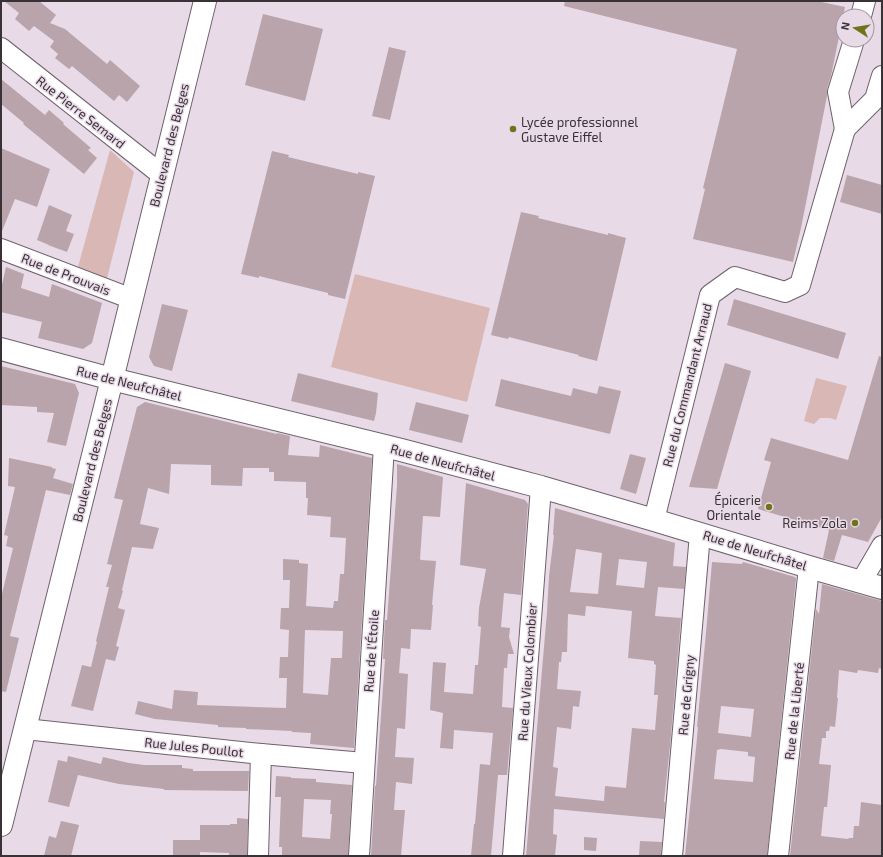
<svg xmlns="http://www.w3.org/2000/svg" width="883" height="857" font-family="'Exo 2',sans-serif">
	<rect width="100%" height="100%" fill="#e9dae8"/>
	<g fill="#d9b7b4">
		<path d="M110 150 134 172 107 278 78 267Z"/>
		<path d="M355 274 490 308 467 402 331 367Z"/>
		<path d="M816 378 847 386 836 420 830 418H820L814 424 804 421Z"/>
	</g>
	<g fill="#b8a4aa" fill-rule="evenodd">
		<path d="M4 1H39L56 15 50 23 65 29 107 64 110 60 140 86 127 102 119 95 114 101 72 66 69 69 55 58 58 54 50 47 54 41 34 26 29 31 15 19 19 13Z"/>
		<path d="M565 1H817L845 7 831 76 827 89V96L801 228 793 262 693 239 705 189 703 188 737 49 564 6Z"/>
		<path d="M263 14 323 29 305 101 245 85Z"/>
		<path d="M389 47 406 51 390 120 372 116Z"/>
		<path d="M1 79 45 115 49 110 64 123 63 124 91 148 88 150 97 158 84 174 23 124 24 123 1 104Z"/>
		<path d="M1 148 50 169 37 207 15 199 2 231H1Z"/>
		<path d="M272 151 289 155 288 157 358 174V172L375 176 345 299 328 295V293L259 276V278L241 274Z"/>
		<path d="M847 175 882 185V214L840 202Z"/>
		<path d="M49 205 72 215 66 231 74 234 67 252 48 245H49L37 240Z"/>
		<path d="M521 212 539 216 538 218 608 235V233L626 238 597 361 578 356 579 355 509 337 508 339 491 335Z"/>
		<path d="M6 267 24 274 21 288 49 297 52 284 102 303 92 343 83 349 38 338 42 322 1 312V289Z"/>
		<path d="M734 299 846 333 838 359 727 325Z"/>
		<path d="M162 304 188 310 172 371 154 366 149 357Z"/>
		<path d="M879 356 882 357V517L868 542 842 535 834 561 823 558 829 530 758 509 771 462 764 460 771 438 848 460Z"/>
		<path d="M725 363 751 371 717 489 689 487Z"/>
		<path d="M1 366 75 384 79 393 66 446 47 442 54 413 37 412V407L1 405Z"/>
		<path d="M298 373 378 393 376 413 374 421 291 401Z"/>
		<path d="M501 379 571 396 573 388 597 394 599 386 621 391 610 434 495 406Z"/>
		<path d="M145 402 277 434V433L290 436 288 455 319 457 320 445 372 458 354 748 310 744 311 733 292 732V731L246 729V728L218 727V725L155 719 135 714 138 701 172 709 174 690 198 692 197 705 286 708 287 678H279L280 657H288L289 630 280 629 281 608H289L290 580H283V559L299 560V563L308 564 306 606 333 608 334 601H338L340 574H344L346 538 330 537 331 517 307 515 308 498H306V482L274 481V472H269V468H243L242 486 211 485V465L171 464 169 494 148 488 140 524 159 528 153 549 132 547 122 590 123 591 118 608 125 610 116 646 119 647 115 661 106 659 93 711 71 706 82 665 91 667 97 642 96 641 109 587H106L112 565 107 564 123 500 114 498 137 407ZM305 630 343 631 342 658H331L328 695 303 693Z"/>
		<path d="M416 402 469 415 462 443 409 430Z"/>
		<path d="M630 454 646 458 636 494 620 489Z"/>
		<path d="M9 458 52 467V468L56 469 53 478 73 484 70 495 46 490 10 636 19 638 6 692 1 691V598L13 548 6 546 8 536 4 535 15 487 8 486Z"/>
		<path d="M397 464 443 477 440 517 423 516 420 559 421 560 436 561 432 605H433L431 630 411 629 410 649 401 648 399 673 408 674 405 729 397 728 395 757 414 758 412 784 396 782 394 810H405L401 856H371L375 786H376L385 659H383L385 620H387L397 485Z"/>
		<path d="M466 483 525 500 528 504 521 595 504 593 501 627 510 628 509 637 514 654H508L507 668H504L502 707 513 708 507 775H498L491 856H471L474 824H475L480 764 490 765 493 733 454 730 453 749 440 748 443 713 430 710 433 662 446 663 444 692 473 694 475 665H478L481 627 478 626 479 608 486 569 460 565Z"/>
		<path d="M555 508 675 543 673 566 686 567 684 589 658 587 655 616 681 618 670 746 664 802H665L664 819 554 809 553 834 557 835 555 856H526L547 612 549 576 554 535H553ZM576 549 602 553 598 594 570 592ZM619 559 647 562 644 588 616 585ZM586 606 632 611 628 658 654 661V664L656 665 654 695H658L655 730 632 728 626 788 605 786 604 801 555 796 558 768 553 767 557 727 571 729 573 706 579 707 581 691 557 689 559 662H561L562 652H567L568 614 585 616Z"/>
		<path d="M712 562 742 564 743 562 795 577 796 579 767 856H685L696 748 698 727H697L706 633ZM721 706 754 709 751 737 718 733ZM721 749 748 752V756L755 757 753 782 714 779 717 750Z"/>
		<path d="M822 584 882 601V669L879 668 878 673 858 670 857 673 839 670 837 698H838L835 727 830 726 829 731H826V738H822L819 764 831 765 827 807H824L821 836 848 839 849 838H853L854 826H859L861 802 882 805V856H790L816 609 819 614Z"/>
		<path d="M68 756 101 764 103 757 129 763 144 765H182V768L193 769V771H249L248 791 164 790V789L119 784 78 775 69 807 48 802 58 760 67 762Z"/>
		<path d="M276 776 291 777V778L316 779V782L352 785 348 856H282V847H279L281 797H275ZM304 799 331 800 330 814H332L330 839 302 837Z"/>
		<path d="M237 818 248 819 247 856H229V853L200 852V856H173V840H200V846V825H230V824H237Z"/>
		<path d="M61 821 79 825 71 856H44L49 836 56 838Z"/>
		<path d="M584 837 597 838 596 851 584 850Z"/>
		<path d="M640 841 662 842 661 856H639Z"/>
	</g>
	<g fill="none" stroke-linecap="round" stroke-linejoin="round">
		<defs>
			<g id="minor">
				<path d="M861 16 865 1"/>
				<path d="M854 40 838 92 845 129 875 99 882 76"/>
				<path d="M1 48 162 175"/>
				<path d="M1 249 132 299"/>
				<path d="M654 520 710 295 735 277 785 292 800 285 845 129"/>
				<path d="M861 582 882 546"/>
				<path d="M25 729 261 754 364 763"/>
				<path d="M258 856 261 754"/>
				<path d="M359 856 384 446"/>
				<path d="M513 856 541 487"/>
				<path d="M672 856 700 534"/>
				<path d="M778 856 809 567"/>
			</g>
			<g id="major">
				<path d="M1 349 112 379 401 450 541 487 654 520 809 567 882 588"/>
				<path d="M1 825 117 359 205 1"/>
			</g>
		</defs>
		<use href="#minor" stroke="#6f616d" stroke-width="22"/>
		<use href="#major" stroke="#6f616d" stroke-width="24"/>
		<use href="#minor" stroke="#fff" stroke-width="20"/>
		<use href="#major" stroke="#fff" stroke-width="22"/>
	</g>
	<g fill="#717319" stroke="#e9dae8" stroke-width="1.5">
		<circle cx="513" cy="129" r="4"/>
		<circle cx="769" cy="507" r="4"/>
		<circle cx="855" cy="523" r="4"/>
	</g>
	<g text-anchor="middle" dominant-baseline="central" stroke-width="3" stroke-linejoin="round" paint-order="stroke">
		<g font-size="13" fill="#383237" stroke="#e9dae8">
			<text transform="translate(81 112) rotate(38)">Rue Pierre Semard</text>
			<text transform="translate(169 145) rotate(-76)">Boulevard des Belges</text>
			<text transform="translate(66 274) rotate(21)">Rue de Prouvais</text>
			<text transform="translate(129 383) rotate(14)">Rue de Neufchâtel</text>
			<text transform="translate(687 385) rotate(-76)">Rue du Commandant Arnaud</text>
			<text transform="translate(92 460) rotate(-76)">Boulevard des Belges</text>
			<text transform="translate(443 462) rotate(15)">Rue de Neufchâtel</text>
			<text transform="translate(755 550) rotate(17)">Rue de Neufchâtel</text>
			<text transform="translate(371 651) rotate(-86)">Rue de l'Étoile</text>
			<text transform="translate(527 672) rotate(-86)">Rue du Vieux Colombier</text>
			<text transform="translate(686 695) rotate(-85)">Rue de Grigny</text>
			<text transform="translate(794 711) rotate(-84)">Rue de la Liberté</text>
			<text transform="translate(194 747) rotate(6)">Rue Jules Poullot</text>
		</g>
		<g font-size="13" fill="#383237" stroke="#e9dae8" text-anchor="end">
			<text x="521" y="122" text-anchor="start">Lycée professionnel<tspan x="521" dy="15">Gustave Eiffel</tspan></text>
			<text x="761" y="500">Épicerie<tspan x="761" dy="15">Orientale</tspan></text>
			<text x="847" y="523">Reims Zola</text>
		</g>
	</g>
	<rect width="883" height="857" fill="none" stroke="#383237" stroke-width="4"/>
	<g transform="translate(855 28) rotate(282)"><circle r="19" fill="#e9dae8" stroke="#a297a1"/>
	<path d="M0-3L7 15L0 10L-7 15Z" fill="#717319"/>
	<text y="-6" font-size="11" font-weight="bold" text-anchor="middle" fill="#383237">N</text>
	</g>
</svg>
